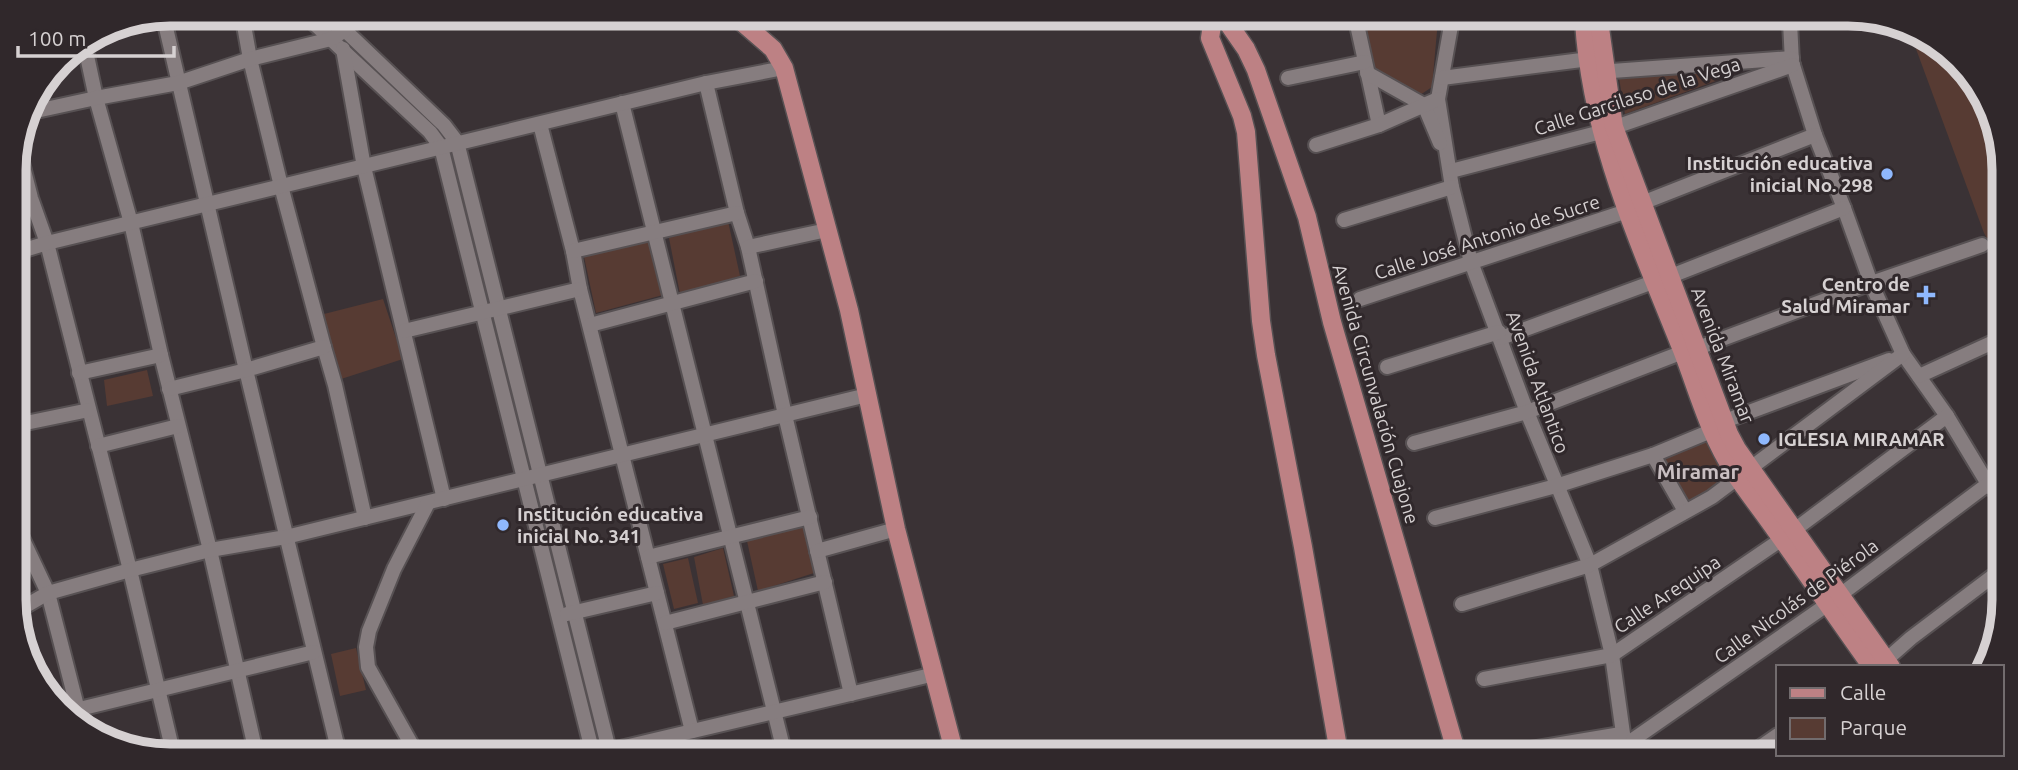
<svg xmlns="http://www.w3.org/2000/svg" width="2018" height="770" font-family="Ubuntu,sans-serif">
	<rect width="100%" height="100%" fill="#3a3235"/>
	<g fill="#573b33">
		<path d="M1364 20H1438L1432 87 1420 95 1381 75 1372 65Z"/>
		<path d="M1909 30 1966 67 2003 151 2001 264 1984 233Z"/>
		<path d="M1734 70 1735 74 1625 114 1619 78Z"/>
		<path d="M728 221 740 276 680 294 669 238Z"/>
		<path d="M647 235 663 295 596 313 583 252Z"/>
		<path d="M383 299 403 359 338 380 324 314Z"/>
		<path d="M147 370 153 396 107 406 104 380Z"/>
		<path d="M1721 435 1741 468 1691 507 1686 506 1660 457Z"/>
		<path d="M803 527 814 573 758 591 747 541Z"/>
		<path d="M723 548 734 596 703 605 694 557Z"/>
		<path d="M688 558 698 603 674 609 663 564Z"/>
		<path d="M356 648 366 690 340 696 331 654Z"/>
	</g>
	<g fill="none" stroke-linecap="round" stroke-linejoin="round">
		<defs>
			<g id="minor">
				<path d="M242 14 250 59 281 186 324 347 335 385 365 518"/>
				<path d="M163 15 246 370 338 749"/>
				<path d="M305 15 430 132 441 147 592 750"/>
				<path d="M329 15 444 125 457 142 609 750"/>
				<path d="M1356 20 1379 125"/>
				<path d="M1452 20 1438 99 1452 187 1471 262 1527 412 1590 565 1612 655 1626 755"/>
				<path d="M1790 22 1792 62 1815 135 1844 208 1871 283 1903 354 1947 416 1988 484 1998 495"/>
				<path d="M84 42 96 98 131 223 161 355 210 550 255 748"/>
				<path d="M343 49 364 167 444 499"/>
				<path d="M1598 72 1792 58"/>
				<path d="M1367 73 1424 105 1440 143"/>
				<path d="M1288 78 1365 62"/>
				<path d="M1442 78 1597 58"/>
				<path d="M706 83 737 213 748 247 785 415 851 694"/>
				<path d="M622 103 784 751"/>
				<path d="M27 113 96 98 178 83 250 59 331 39 345 30 361 15"/>
				<path d="M540 124 573 251 580 289 692 731"/>
				<path d="M1316 145 1379 125 1438 99"/>
				<path d="M18 147 31 198 47 243 130 570 172 748"/>
				<path d="M1451 171 1601 132 1793 65"/>
				<path d="M1642 203 1815 135"/>
				<path d="M1344 220 1452 187"/>
				<path d="M748 247 827 230"/>
				<path d="M573 251 737 213"/>
				<path d="M15 253 47 243 706 83 784 68"/>
				<path d="M1671 276 1844 208"/>
				<path d="M1360 299 1627 211"/>
				<path d="M590 325 756 281"/>
				<path d="M404 331 580 289"/>
				<path d="M1501 338 1653 282"/>
				<path d="M1698 348 1871 283 1982 245"/>
				<path d="M1387 367 1499 332"/>
				<path d="M79 373 161 355"/>
				<path d="M1919 376 2000 339"/>
				<path d="M169 389 246 370 324 347"/>
				<path d="M1725 421 1889 360"/>
				<path d="M16 425 89 410"/>
				<path d="M1414 443 1527 412 1683 352"/>
				<path d="M98 446 178 426"/>
				<path d="M1653 455 1685 511"/>
				<path d="M1435 518 1556 486 1653 455 1711 431"/>
				<path d="M16 525 48 593 81 722"/>
				<path d="M1793 531 1947 416"/>
				<path d="M817 551 896 529"/>
				<path d="M648 557 810 517"/>
				<path d="M1462 604 1590 565 1712 497 1903 354"/>
				<path d="M17 611 48 593 130 570 210 550 286 537 867 395"/>
				<path d="M567 614 657 593"/>
				<path d="M665 623 825 582"/>
				<path d="M1886 660 1911 638 1997 573"/>
				<path d="M1484 679 1612 655 1782 539"/>
				<path d="M67 712 314 652"/>
				<path d="M1624 746 1828 604 1988 484"/>
				<path d="M414 749 368 667 366 647 369 631 394 569 428 503"/>
				<path d="M612 750 935 674"/>
				<path d="M1500 754 1621 734"/>
				<path d="M1749 755 1778 735"/>
			</g>
			<g id="major">
				<path d="M736 17 773 49 784 68 849 310 896 529 954 751"/>
				<path d="M1213 19 1210 38 1242 116 1246 132 1261 321 1266 355 1303 547 1339 753"/>
				<path d="M1584 21C1591 139 1639 242 1682 350 1698 391 1709 434 1734 472 1746 491 1761 509 1774 528 1807 574 1839 621 1872 667"/>
				<path d="M1599 21 1614 127 1729 434 1737 449 1891 667"/>
				<path d="M1230 26 1246 49 1256 70 1307 217 1332 322 1457 754"/>
			</g>
		</defs>
		<use href="#minor" stroke="#575153" stroke-width="18"/>
		<use href="#major" stroke="#575153" stroke-width="21"/>
		<use href="#minor" stroke="#867d7f" stroke-width="14"/>
		<use href="#major" stroke="#bd8184" stroke-width="18"/>
	</g>
	<g fill="#8fb8fd" stroke="#30282b" stroke-width="2.5">
		<circle cx="1887" cy="174" r="7"/>
		<path d="M1922.5 284.5h7v7h7v7h-7v7h-7v-7h-7v-7h7z"/>
		<circle cx="1764" cy="439" r="7"/>
		<circle cx="503" cy="525" r="7"/>
	</g>
	<g text-anchor="middle" dominant-baseline="central" stroke-width="6" stroke-linejoin="round" paint-order="stroke">
		<g font-size="19" fill="#d6d1d2" stroke="#30282b">
			<text transform="translate(1637 96) rotate(-18)">Calle Garcilaso de la Vega</text>
			<text transform="translate(1487 237) rotate(-18)">Calle José Antonio de Sucre</text>
			<text transform="translate(1723 355) rotate(69)">Avenida Miramar</text>
			<text transform="translate(1538 382) rotate(70)">Avenida Atlantico</text>
			<text transform="translate(1376 394) rotate(74)">Avenida Circunvalación Cuajone</text>
			<text transform="translate(1667 594) rotate(-34)">Calle Arequipa</text>
			<text transform="translate(1796 601) rotate(-36)">Calle Nicolás de Piérola</text>
		</g>
		<g font-size="19" font-weight="bold" fill="#d6d1d2" stroke="#30282b" text-anchor="end">
			<text x="1873" y="163">Institución educativa<tspan x="1873" dy="22">inicial No. 298</tspan></text>
			<text x="1910" y="284">Centro de<tspan x="1910" dy="22">Salud Miramar</tspan></text>
			<text x="1778" y="439" text-anchor="start">IGLESIA MIRAMAR</text>
			<text x="517" y="514" text-anchor="start">Institución educativa<tspan x="517" dy="22">inicial No. 341</tspan></text>
		</g>
		<g font-size="21" font-weight="bold" fill="#c9bfc2" stroke="#30282b">
			<text x="1698" y="471">Miramar</text>
		</g>
	</g>
	<path d="M0 0H2018V770H0ZM170 26H1848A144 144 0 0 1 1992 170V600A144 144 0 0 1 1848 744H170A144 144 0 0 1 26 600V170A144 144 0 0 1 170 26Z" fill="#30282b" fill-rule="evenodd"/>
	<path fill="none" stroke="#d6d1d2" stroke-width="9" d="M170 26H1848A144 144 0 0 1 1992 170V600A144 144 0 0 1 1848 744H170A144 144 0 0 1 26 600V170A144 144 0 0 1 170 26Z"/>
	<rect x="1776" y="665" width="228" height="91" fill="#30282b" stroke="#726c6e" stroke-width="2"/>
	<rect x="1790" y="688" width="35" height="10" fill="#bd8184" stroke="#726c6e" stroke-width="2"/>
	<text x="1840" y="700" font-size="21" fill="#d6d1d2">Calle</text>
	<rect x="1790" y="718" width="35" height="21" fill="#573b33" stroke="#726c6e" stroke-width="2"/>
	<text x="1840" y="735" font-size="21" fill="#d6d1d2">Parque</text>
	<path d="M18 46v10h156v-10" fill="none" stroke="#d6d1d2" stroke-width="3.5"/>
	<text x="28" y="46" font-size="21" fill="#d6d1d2" stroke="#30282b" stroke-width="5" paint-order="stroke">100 m</text>
</svg>
